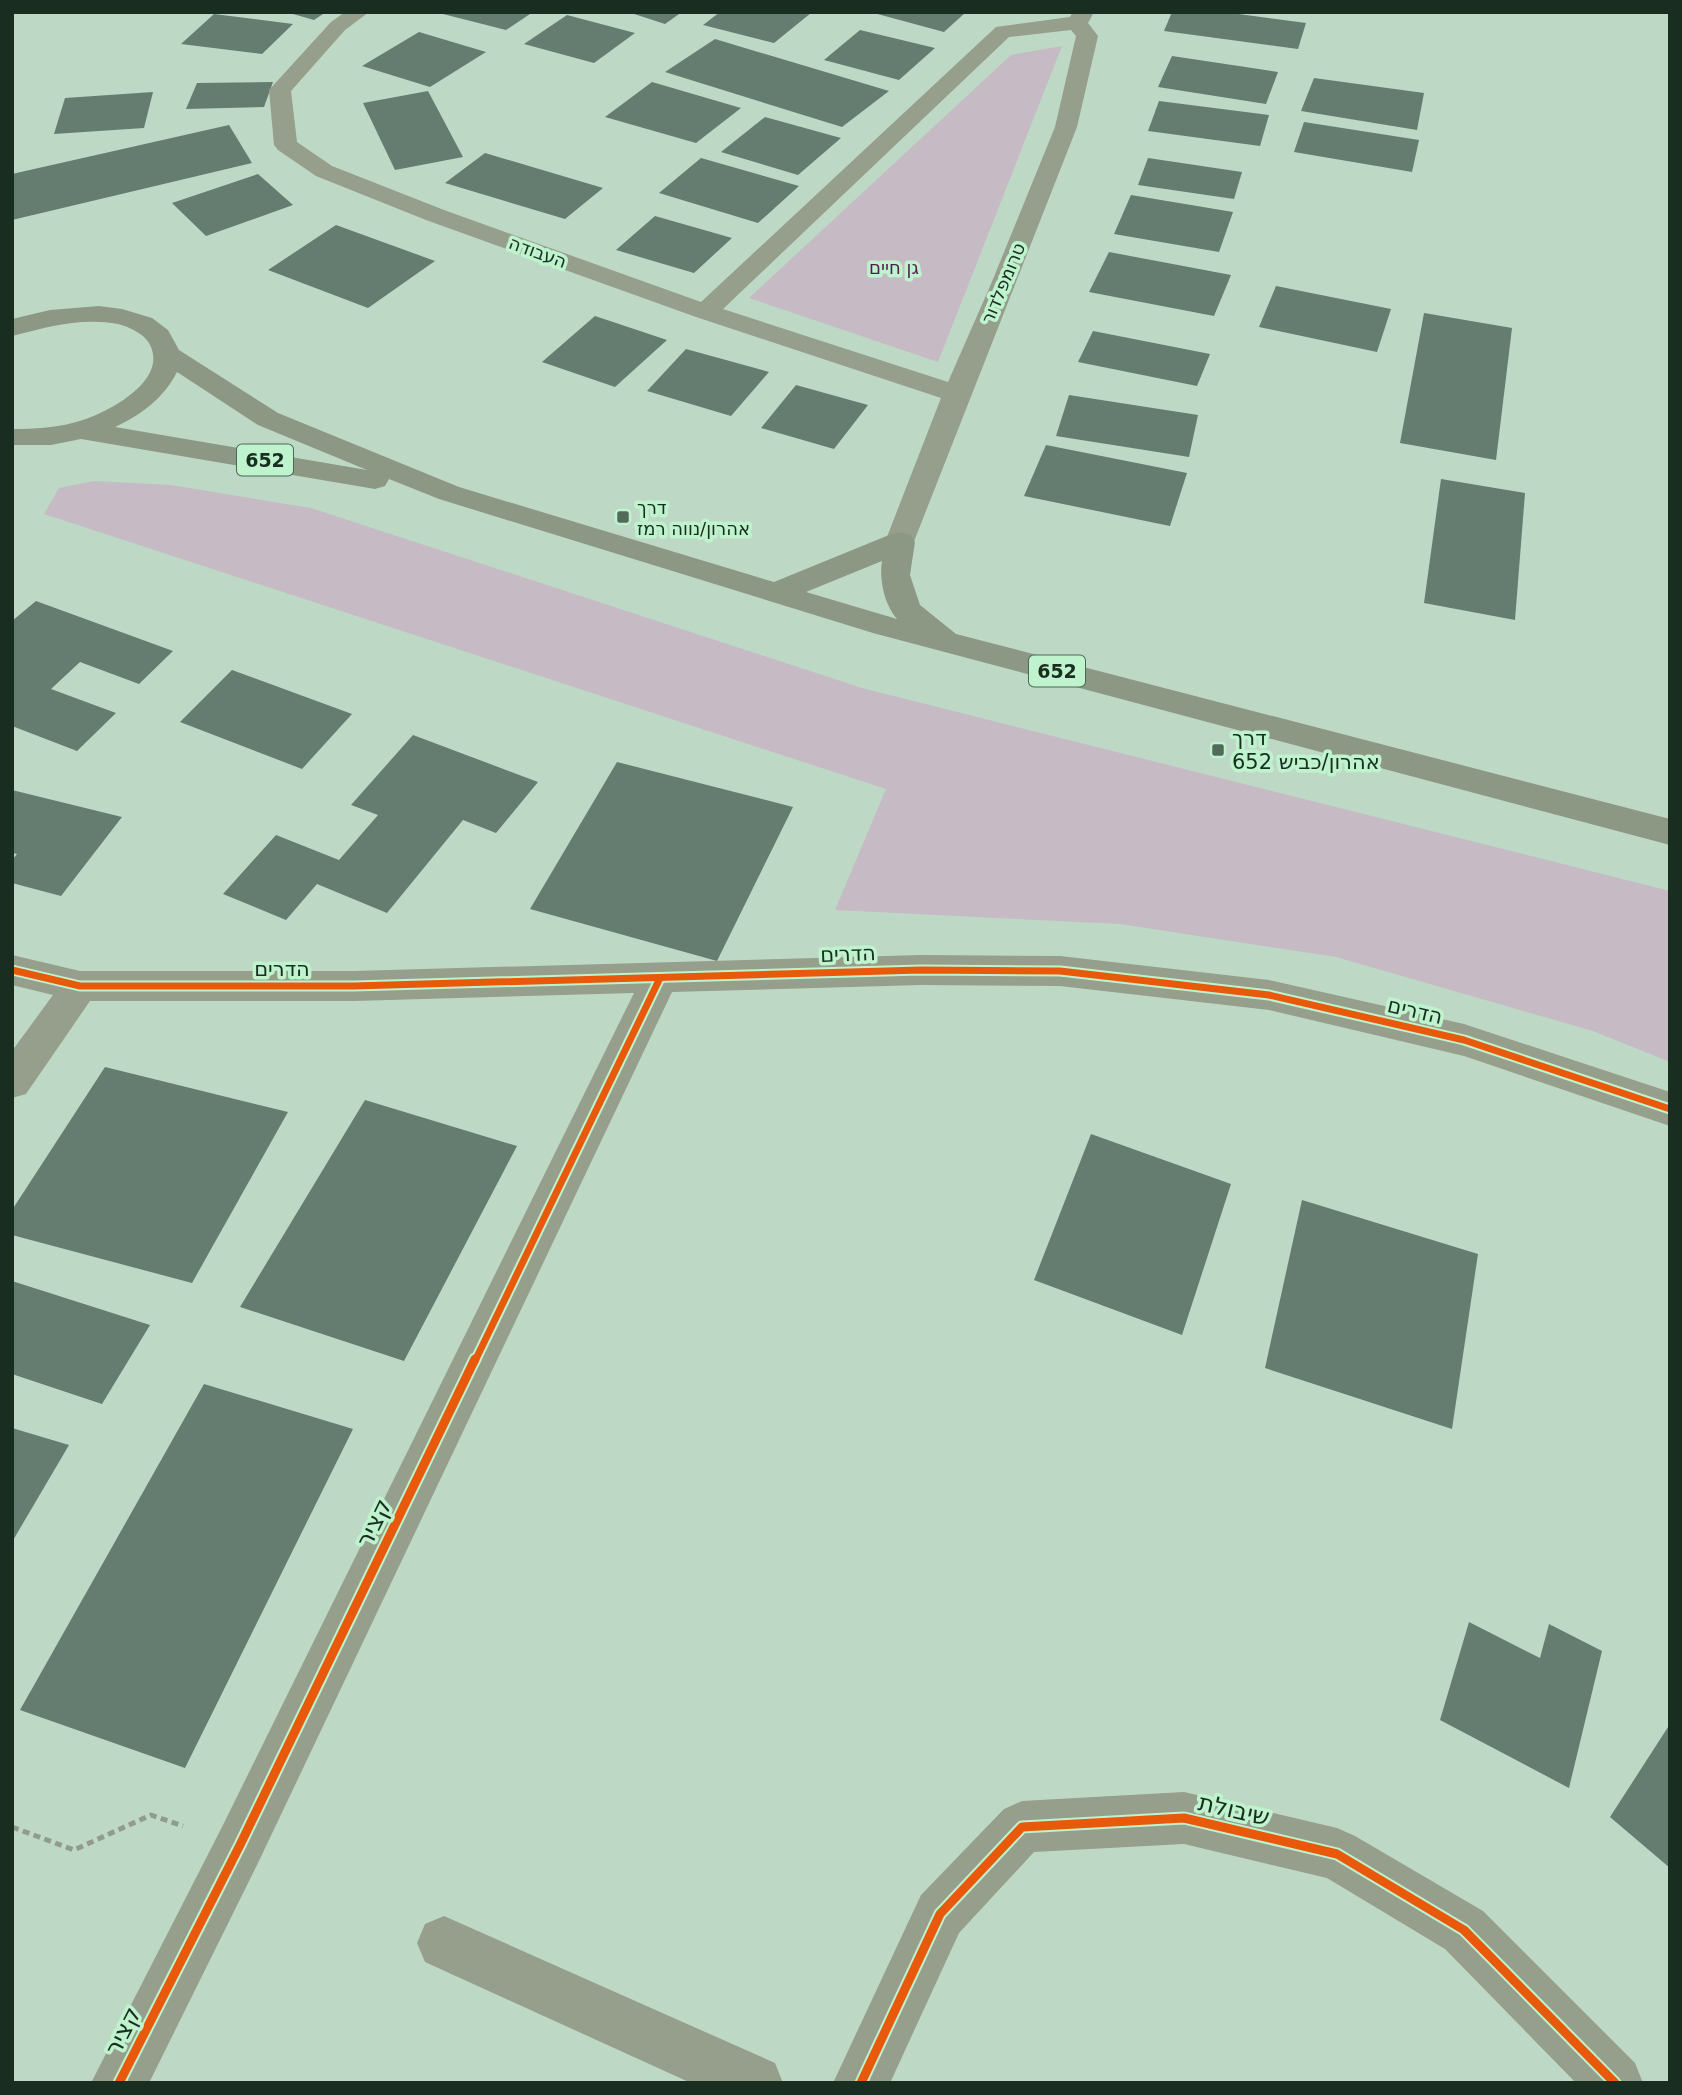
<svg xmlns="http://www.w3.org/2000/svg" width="1682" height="2095" font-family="'DejaVu Sans','Noto Sans Hebrew',sans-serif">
	<rect width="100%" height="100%" fill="#bdd9c5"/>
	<g fill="#c6bac4">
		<path d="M1062 46 938 362 749 298 1011 55Z"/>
		<path d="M94 481 171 485 311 508 862 688 1670 891V1062L1593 1031 1336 957 1120 924 835 910 886 789 44 514 59 488Z"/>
	</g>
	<g fill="#657c71">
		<path d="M286 12H326L314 20Z"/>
		<path d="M524 12 530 14 506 30 439 13Z"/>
		<path d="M628 12H682L665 24Z"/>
		<path d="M720 12H806L811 13 774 43 703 25Z"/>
		<path d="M870 12H966L944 32Z"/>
		<path d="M1172 12H1224L1306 23 1298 49 1164 31Z"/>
		<path d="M214 14 293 24 262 54 181 44Z"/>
		<path d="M567 15 635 33 594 63 524 44Z"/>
		<path d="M860 30 935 48 899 80 824 60Z"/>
		<path d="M419 32 486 52 430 87 362 66Z"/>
		<path d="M715 39 889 91 842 127 665 72Z"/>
		<path d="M1172 56 1278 72 1266 104 1158 87Z"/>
		<path d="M1314 78 1424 93 1417 130 1301 111Z"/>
		<path d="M273 82 264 107 186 109 197 83Z"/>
		<path d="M652 82 741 108 696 143 605 117Z"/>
		<path d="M428 91 463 157 395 170 363 103Z"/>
		<path d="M153 92 144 128 54 134 65 98Z"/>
		<path d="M1159 101 1269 115 1260 146 1148 131Z"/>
		<path d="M765 117 841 138 798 175 721 152Z"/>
		<path d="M1304 122 1419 140 1412 172 1294 152Z"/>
		<path d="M229 125 252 163 12 220V174Z"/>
		<path d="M485 153 603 188 565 219 445 183Z"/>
		<path d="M701 158 799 186 758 223 659 193Z"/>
		<path d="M1148 158 1242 172 1234 199 1138 185Z"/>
		<path d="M258 174 293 205 206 236 172 203Z"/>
		<path d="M1131 195 1233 212 1219 252 1114 234Z"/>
		<path d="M655 216 732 238 694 273 616 250Z"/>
		<path d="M336 225 435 261 368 308 268 270Z"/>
		<path d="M1109 252 1231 275 1214 316 1089 292Z"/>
		<path d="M1276 286 1391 309 1377 352 1259 327Z"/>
		<path d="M1424 313 1512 328 1496 460 1400 443Z"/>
		<path d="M595 316 667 340 615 387 542 362Z"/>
		<path d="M1093 331 1210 354 1197 386 1078 362Z"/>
		<path d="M686 349 769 372 731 416 647 391Z"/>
		<path d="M796 385 868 405 834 449 761 428Z"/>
		<path d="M1069 395 1198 415 1189 457 1056 436Z"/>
		<path d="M1046 445 1187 473 1170 526 1024 496Z"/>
		<path d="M1441 479 1525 493 1515 620 1424 603Z"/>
		<path d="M36 601 173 651 139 684 80 662 51 689 116 713 77 751 12 726V621Z"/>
		<path d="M232 670 352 714 302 769 180 722Z"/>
		<path d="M413 735 538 782 496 833 463 820 387 913 317 884 286 920 223 894 276 835 339 860 378 815 351 805Z"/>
		<path d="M617 762 793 807 717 961 530 909Z"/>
		<path d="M12 790 122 817 61 896 12 883V860L17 854 12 853Z"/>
		<path d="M105 1067 288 1112 192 1283 12 1235V1210Z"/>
		<path d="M365 1100 517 1146 404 1361 240 1307Z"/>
		<path d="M1091 1134 1231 1184 1182 1335 1034 1280Z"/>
		<path d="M1302 1200 1478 1254 1452 1429 1265 1368Z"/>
		<path d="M12 1281 150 1325 102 1404 12 1374Z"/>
		<path d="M204 1384 353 1429 185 1768 20 1710Z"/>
		<path d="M12 1428 69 1445 12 1542Z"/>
		<path d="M1469 1622 1540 1658 1549 1624 1602 1651 1569 1788 1440 1720Z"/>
		<path d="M1670 1724V1868L1610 1817Z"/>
	</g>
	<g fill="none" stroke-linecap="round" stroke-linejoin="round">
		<path stroke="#929c8d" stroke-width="5" stroke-dasharray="7 4.5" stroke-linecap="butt" d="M12 1827 74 1850 151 1815 183 1826"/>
		<g fill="#969e8c" fill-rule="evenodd">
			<path d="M345 12H369L345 30 291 91 297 142 332 166 444 210 701 302 996 27 1070 17 1073 12H1094L1088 23 1098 36 1077 127 911 549 900 552 889 549 885 542 941 398 696 317 426 220 316 176 278 150 274 145 269 90 331 22ZM1071 30 1076 36 1055 127 991 284 948 382 723 309 1009 37Z"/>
			<path d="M12 955 80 971H354L921 955 1060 956 1269 980 1464 1024 1670 1092V1126L1464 1056 1269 1010 1060 986 921 985 672 992 258 1863 149 2083H91L222 1827 634 993 354 1001H90L26 1094 12 1098V1051L53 995 12 985Z"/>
			<path d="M1184 1792 1337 1828 1355 1836 1483 1911 1635 2063 1643 2083H1576L1445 1949 1327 1878 1184 1844 1034 1852 959 1933 890 2083H833L921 1895 1004 1809 1022 1801Z"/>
			<path d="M444 1916 775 2063 783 2083H691L425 1962 417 1943 425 1924Z"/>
		</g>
		<path fill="#8d9884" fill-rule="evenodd" d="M99 306 122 309 152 318 168 330 179 350 278 413 459 487 774 582 889 535 900 532 911 535 915 542 910 575 920 605 956 634 1670 819V845L873 633 439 499 389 479 385 486 375 489 81 439 51 445H12V429C41 429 69 427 96 415 121 404 168 376 149 343 143 333 129 327 118 324 81 317 47 327 12 336V319L50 310ZM177 372 258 425 367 470 115 427C141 415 164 398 177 372ZM882 561C879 579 884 604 897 619L806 592Z"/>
		<defs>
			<g id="cycleway-far1">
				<path d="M12 970 80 986H354L921 970 1060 971 1269 995 1464 1040 1670 1109"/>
				<path d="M475 1361 660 978"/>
			</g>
			<g id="cycleway">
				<path d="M119 2083 240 1845 475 1359"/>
				<path d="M861 2083 940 1914 1022 1827 1184 1818 1337 1854 1464 1930 1615 2083"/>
			</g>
		</defs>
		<use href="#cycleway-far1" stroke="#bef3cd" stroke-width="11"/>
		<use href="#cycleway" stroke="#bef3cd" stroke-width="13"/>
		<use href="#cycleway-far1" stroke="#e8590c" stroke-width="7"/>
		<use href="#cycleway" stroke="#e8590c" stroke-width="9"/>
	</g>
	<g fill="#526a5a" stroke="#bef3cd" stroke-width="2.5">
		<rect x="616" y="510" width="14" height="14" rx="3.5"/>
		<rect x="1211" y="743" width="14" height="14" rx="3.5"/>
	</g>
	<g text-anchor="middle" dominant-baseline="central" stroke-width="7" stroke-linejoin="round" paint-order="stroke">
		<g font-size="18" fill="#192e20" stroke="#bef3cd">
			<text transform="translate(538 252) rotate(20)">העבודה</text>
			<text transform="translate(1003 283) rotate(-67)">טרומפלדור</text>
		</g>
		<g font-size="18" fill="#581950" stroke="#bef3cd">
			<text x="894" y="267">גן חיים</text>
		</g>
		<g font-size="18" fill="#192e20" stroke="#bef3cd" text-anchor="start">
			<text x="637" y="507">דרך<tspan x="637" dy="21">אהרון/נווה רמז</tspan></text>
		</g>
		<g fill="#bef3cd" stroke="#4a6954" stroke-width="2">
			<rect x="237" y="444.5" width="56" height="31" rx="5"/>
			<rect x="1029" y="655.5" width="56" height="31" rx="5"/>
		</g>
		<g font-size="19" font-weight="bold" fill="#192e20">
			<text x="265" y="460">652</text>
			<text x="1057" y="671">652</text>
		</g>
		<g font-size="21" fill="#192e20" stroke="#bef3cd" text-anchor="start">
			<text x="1232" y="738">דרך<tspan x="1232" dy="24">אהרון/כביש 652</tspan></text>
		</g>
		<g font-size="21" fill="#192e20" stroke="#bef3cd">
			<text transform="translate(848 954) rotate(-2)">הדרים</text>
			<text x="282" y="969">הדרים</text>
			<text transform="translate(1415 1011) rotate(13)">הדרים</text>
		</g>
		<g font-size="24" fill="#192e20" stroke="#bef3cd">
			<text transform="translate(374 1523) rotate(-64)">קציר</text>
			<text transform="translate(1234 1810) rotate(13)">שיבולת</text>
			<text transform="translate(123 2031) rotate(-63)">קציר</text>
		</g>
	</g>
	<rect width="1682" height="2095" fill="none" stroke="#192e20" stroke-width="28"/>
</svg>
